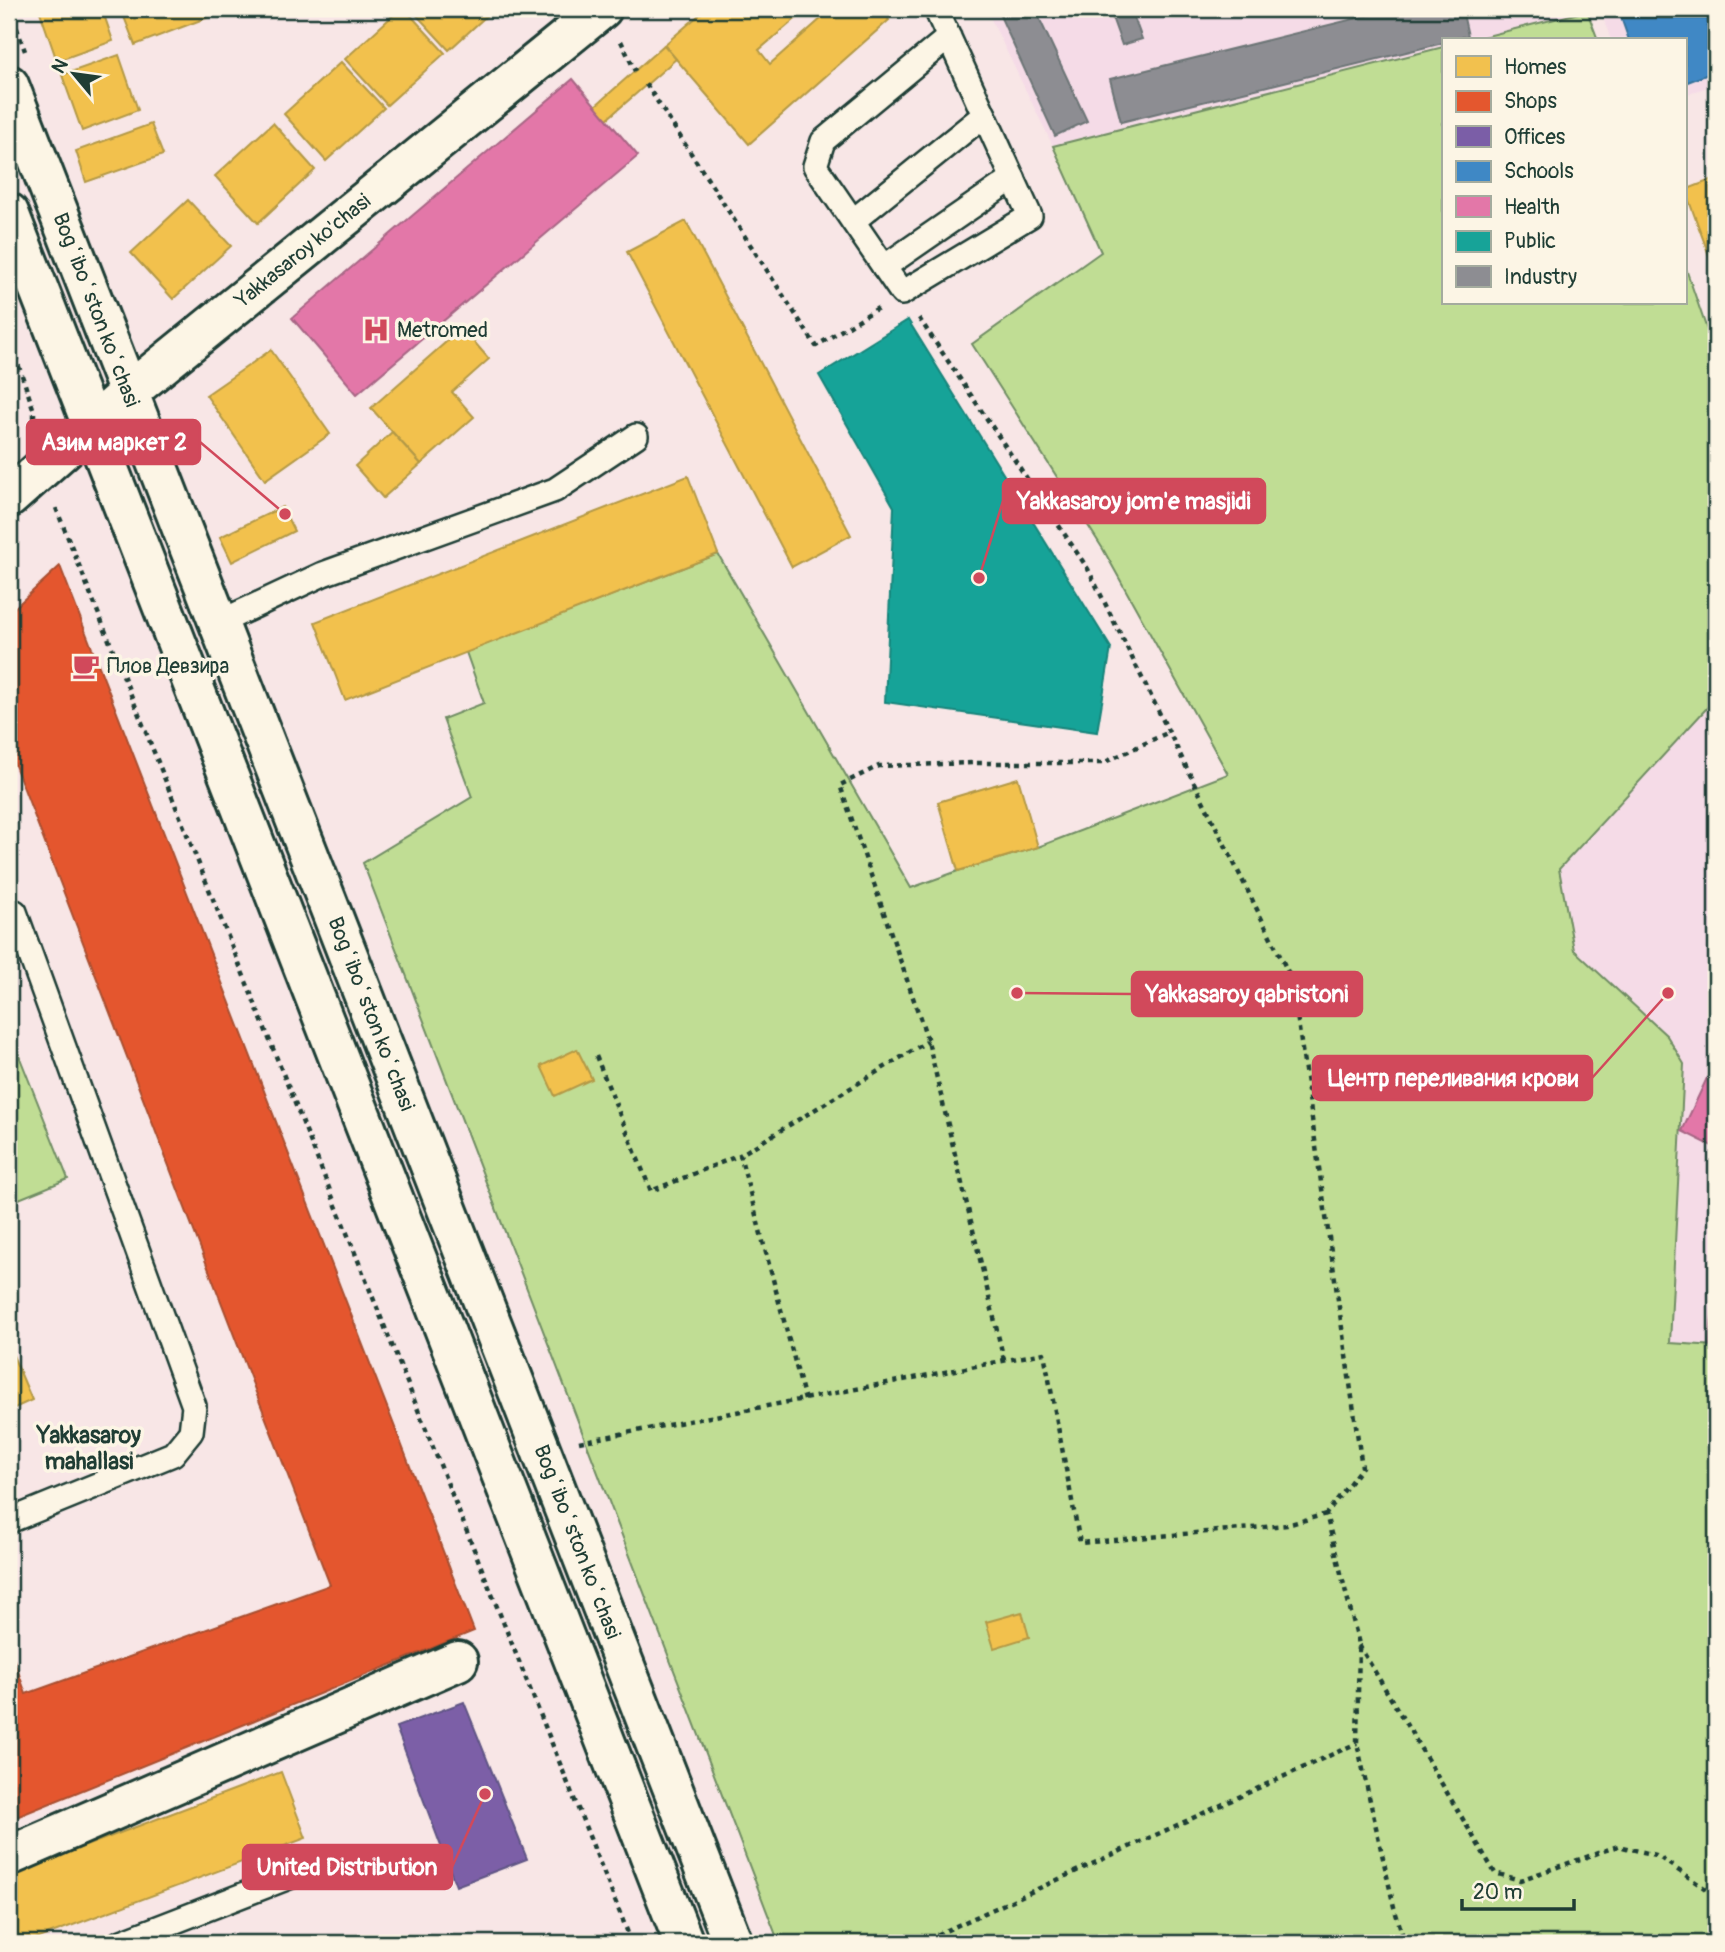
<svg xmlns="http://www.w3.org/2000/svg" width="1725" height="1952" font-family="Pangolin,sans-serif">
	<rect width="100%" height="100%" fill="#f8e6e6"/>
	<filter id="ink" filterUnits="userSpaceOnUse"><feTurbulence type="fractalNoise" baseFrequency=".0143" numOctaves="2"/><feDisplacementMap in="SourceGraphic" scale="14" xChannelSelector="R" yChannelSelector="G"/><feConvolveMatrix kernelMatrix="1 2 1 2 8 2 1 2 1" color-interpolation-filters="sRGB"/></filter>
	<g filter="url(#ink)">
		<g fill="#f5dbe7">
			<path d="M986 9H1586L1587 11 1471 40H1443V47L1053 146Z"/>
			<path d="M1600 9H1716V84L1685 95V40H1611Z"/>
			<path d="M1716 698V1346L1670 1343 1684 1064 1667 1036 1574 949 1559 869Z"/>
		</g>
		<g fill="#c0dd94" stroke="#708d64" stroke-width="2">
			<path d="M1587 11 1598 40H1471Z"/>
			<path d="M1443 47V303H1685V266L1716 356V698L1559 869 1574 950 1667 1036 1684 1064 1670 1343 1716 1346V1943H779L363 863 472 797 443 719 484 703 466 652 718 554 911 888 958 871 1038 847 1228 774 1103 549 972 344 1101 252 1053 146Z"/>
			<path d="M18 1053 68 1179 9 1203V1057Z"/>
		</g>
		<g fill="#f2c14e" stroke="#b39946" stroke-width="2">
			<path d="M39 9H102L113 41 57 61Z"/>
			<path d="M121 9H220L222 12 135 45Z"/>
			<path d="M400 9H405L445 53 387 105 345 59Z"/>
			<path d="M411 9H494L449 50Z"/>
			<path d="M706 9H807L759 50 770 64 832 9H882L889 20 749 144 664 45Z"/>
			<path d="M664 45 676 59 607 119 595 106Z"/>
			<path d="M119 55 138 110 82 131 62 75Z"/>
			<path d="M341 62 384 108 326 161 284 114Z"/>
			<path d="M273 123 315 170 258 223 215 176Z"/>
			<path d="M151 124 163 155 86 182 76 151Z"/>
			<path d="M1716 178V274L1685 190Z"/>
			<path d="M188 200 231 246 173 299 131 253Z"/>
			<path d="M686 221 851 535 792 567 627 252Z"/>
			<path d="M462 328 489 359 452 392 474 417 421 464 371 408Z"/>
			<path d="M271 350 330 434 265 480 206 395Z"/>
			<path d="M392 432 421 464 383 498 355 466Z"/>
			<path d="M688 476 718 554 345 700 315 622Z"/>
			<path d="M282 507 294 531 232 562 220 537Z"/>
			<path d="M1018 778 1038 847 958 871 938 802Z"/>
			<path d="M577 1049 592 1079 555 1096 541 1066Z"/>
			<path d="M9 1346 32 1400 10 1410 9 1406Z"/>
			<path d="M1022 1612 1029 1637 994 1648 986 1622Z"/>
			<path d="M281 1772 306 1838 25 1943H13L9 1931V1875Z"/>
			<path d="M387 1934 390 1943H363Z"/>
		</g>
		<path fill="#e4572e" stroke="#a94f30" stroke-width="2" d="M60 566 474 1631 9 1820V1646L26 1694 330 1585 11 755 9 757V613Z"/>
		<path fill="#7b5ea7" stroke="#5f5484" stroke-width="2" d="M464 1702 527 1859 456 1886 396 1727Z"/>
		<path fill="#3f88c5" stroke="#35729a" stroke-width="2" d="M1618 9H1716V71L1685 83V40H1629Z"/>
		<g fill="#e377a8" stroke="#a86685" stroke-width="2">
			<path d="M573 79 638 156 357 394 292 318Z"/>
			<path d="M1716 1059V1148L1682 1131Z"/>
			<path d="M1713 1306H1716V1346L1709 1345Z"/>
		</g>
		<path fill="#17a398" stroke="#19847a" stroke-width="2" d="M908 320 1111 648 1097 732 885 702 894 507 819 375Z"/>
		<g fill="#8d8d92" stroke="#6c7576" stroke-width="2">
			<path d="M997 9H1035L1087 121 1055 136Z"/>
			<path d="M1109 9H1131L1142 39 1122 45Z"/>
			<path d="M1394 9H1462L1468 36 1443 40V43L1121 122 1110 79Z"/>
		</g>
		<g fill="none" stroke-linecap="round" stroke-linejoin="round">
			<defs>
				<g id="lane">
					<path d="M936 9 1030 216 902 293 815 166 823 141 949 37"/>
					<path d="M853 221 984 115"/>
					<path d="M884 267 1013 178"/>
					<path d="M218 623 323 574 555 490 636 436"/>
					<path d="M9 1521 173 1454 191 1432 194 1406 15 912"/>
					<path d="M119 1943 302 1872"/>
				</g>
				<g id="street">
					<path d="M9 498 129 392 602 9"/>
					<path d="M9 1856 458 1661"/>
				</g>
				<g id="secondary">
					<path d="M9 85 733 1943"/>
					<path d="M9 213 684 1943"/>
				</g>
			</defs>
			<use href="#lane" stroke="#1f3d34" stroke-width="28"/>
			<use href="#street" stroke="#1f3d34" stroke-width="44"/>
			<use href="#secondary" stroke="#1f3d34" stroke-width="44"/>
			<g stroke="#1f3d34" stroke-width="4.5" stroke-dasharray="5 5" stroke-linecap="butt">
				<path d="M10 9 25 51"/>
				<path d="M621 41 635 71"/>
				<path d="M646 84 816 346 878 308"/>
				<path d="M919 318 1088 569 1292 980 1362 1467 1326 1514 1359 1644 1357 1743 1394 1907 1405 1943"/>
				<path d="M9 337 34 411V423"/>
				<path d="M56 508 632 1943"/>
				<path d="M596 1056 651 1191 740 1155"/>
				<path d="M1004 1360 928 1041 840 785 879 766 972 763H1103L1169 732"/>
				<path d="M805 1400 740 1155 928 1041"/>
				<path d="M579 1442 1044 1353 1080 1543 1287 1525 1326 1514"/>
				<path d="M1359 1645 1495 1873 1520 1880 1618 1846 1656 1855 1716 1896"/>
				<path d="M919 1943 1357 1743"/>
			</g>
			<use href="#lane" stroke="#fcf5e5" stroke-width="23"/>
			<use href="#street" stroke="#fcf5e5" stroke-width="38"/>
			<use href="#secondary" stroke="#fcf5e5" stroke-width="38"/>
		</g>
	</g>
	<defs>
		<symbol id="hospital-bare" viewBox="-9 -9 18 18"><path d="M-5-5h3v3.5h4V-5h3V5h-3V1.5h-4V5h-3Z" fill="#d1495b" stroke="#fcf5e5" stroke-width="2.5" paint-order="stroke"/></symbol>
		<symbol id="cafe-bare" viewBox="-9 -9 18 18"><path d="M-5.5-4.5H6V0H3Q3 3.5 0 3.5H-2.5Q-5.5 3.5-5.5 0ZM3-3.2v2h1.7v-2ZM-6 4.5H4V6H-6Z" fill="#d1495b" stroke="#fcf5e5" stroke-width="2.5" paint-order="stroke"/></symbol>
	</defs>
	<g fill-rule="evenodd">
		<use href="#hospital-bare" x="357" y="311" width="38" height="38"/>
		<use href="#cafe-bare" x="67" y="647" width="38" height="38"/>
	</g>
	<g text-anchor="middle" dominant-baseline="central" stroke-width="7" stroke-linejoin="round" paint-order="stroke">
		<g font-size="21" fill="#1f3d34" stroke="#fcf5e5">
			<text transform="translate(303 251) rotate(-39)">Yakkasaroy ko'chasi</text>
			<text transform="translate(96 310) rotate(69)">Bogʻiboʻston koʻchasi</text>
			<text transform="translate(371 1014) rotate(69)">Bogʻiboʻston koʻchasi</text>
			<text transform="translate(577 1542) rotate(69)">Bogʻiboʻston koʻchasi</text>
		</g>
		<g font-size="21" fill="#1f3d34" stroke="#fcf5e5" text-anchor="start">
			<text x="397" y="330">Metromed</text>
			<text x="107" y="666">Плов Девзира</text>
		</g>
		<g font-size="23" font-weight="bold" fill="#1f3d34" stroke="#fcf5e5">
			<text x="89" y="1435">Yakkasaroy<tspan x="89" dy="26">mahallasi</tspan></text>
		</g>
	</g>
	<path fill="none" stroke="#d1495b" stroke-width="2.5" d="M285 514L200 442M979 578L1003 501M1017 993L1132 994M1668 993L1592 1078M485 1794L452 1867"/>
	<g fill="#d1495b" stroke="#fcf5e5" stroke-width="2.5">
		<circle cx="285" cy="514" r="7"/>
		<circle cx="979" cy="578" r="7"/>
		<circle cx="1017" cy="993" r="7"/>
		<circle cx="1668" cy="993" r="7"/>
		<circle cx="485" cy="1794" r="7"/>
	</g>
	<g fill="#d1495b" stroke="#d1495b" stroke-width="2.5">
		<rect x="27" y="420" width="173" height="44" rx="7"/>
		<rect x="1003" y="479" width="262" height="44" rx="7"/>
		<rect x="1132" y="972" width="230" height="44" rx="7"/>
		<rect x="1313" y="1056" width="279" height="44" rx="7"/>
		<rect x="243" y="1845" width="209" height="44" rx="7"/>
	</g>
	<g font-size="23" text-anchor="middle" font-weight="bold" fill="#fff">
		<text x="114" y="450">Азим маркет 2</text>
		<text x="1134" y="509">Yakkasaroy jom'e masjidi</text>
		<text x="1247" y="1002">Yakkasaroy qabristoni</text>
		<text x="1453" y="1086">Центр переливания крови</text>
		<text x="347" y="1875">United Distribution</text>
	</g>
	<rect width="1725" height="1952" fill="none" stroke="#fcf5e5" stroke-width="35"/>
	<rect x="18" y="18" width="1690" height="1917" fill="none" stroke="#1f3d34" stroke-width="2.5" filter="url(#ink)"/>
	<rect x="1442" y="38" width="245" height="266" fill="#fcf5e5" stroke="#a4ab9e" stroke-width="2"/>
	<rect x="1456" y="56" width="35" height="21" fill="#f2c14e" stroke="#a4ab9e" stroke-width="2"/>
	<text x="1504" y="74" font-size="21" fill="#1f3d34">Homes</text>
	<rect x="1456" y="91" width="35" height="21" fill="#e4572e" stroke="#a4ab9e" stroke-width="2"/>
	<text x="1504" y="108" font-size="21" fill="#1f3d34">Shops</text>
	<rect x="1456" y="126" width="35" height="21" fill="#7b5ea7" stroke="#a4ab9e" stroke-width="2"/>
	<text x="1504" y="144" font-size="21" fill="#1f3d34">Offices</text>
	<rect x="1456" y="161" width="35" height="21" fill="#3f88c5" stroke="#a4ab9e" stroke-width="2"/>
	<text x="1504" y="178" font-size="21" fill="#1f3d34">Schools</text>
	<rect x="1456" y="196" width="35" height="21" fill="#e377a8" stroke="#a4ab9e" stroke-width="2"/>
	<text x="1504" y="214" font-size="21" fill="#1f3d34">Health</text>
	<rect x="1456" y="231" width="35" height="21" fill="#17a398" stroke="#a4ab9e" stroke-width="2"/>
	<text x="1504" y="248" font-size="21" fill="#1f3d34">Public</text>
	<rect x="1456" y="266" width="35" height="21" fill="#8d8d92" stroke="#a4ab9e" stroke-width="2"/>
	<text x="1504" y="284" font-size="21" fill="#1f3d34">Industry</text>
	<g transform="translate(74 74) rotate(299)" stroke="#fcf5e5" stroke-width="5" paint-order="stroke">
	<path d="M0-5L12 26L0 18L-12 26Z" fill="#1f3d34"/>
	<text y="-10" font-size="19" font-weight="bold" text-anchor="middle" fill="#1f3d34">N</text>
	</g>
	<path d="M1462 1899v10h112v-10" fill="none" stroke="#1f3d34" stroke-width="3.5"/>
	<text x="1473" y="1899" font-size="21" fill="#1f3d34" stroke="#fcf5e5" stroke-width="5" paint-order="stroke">20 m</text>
</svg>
